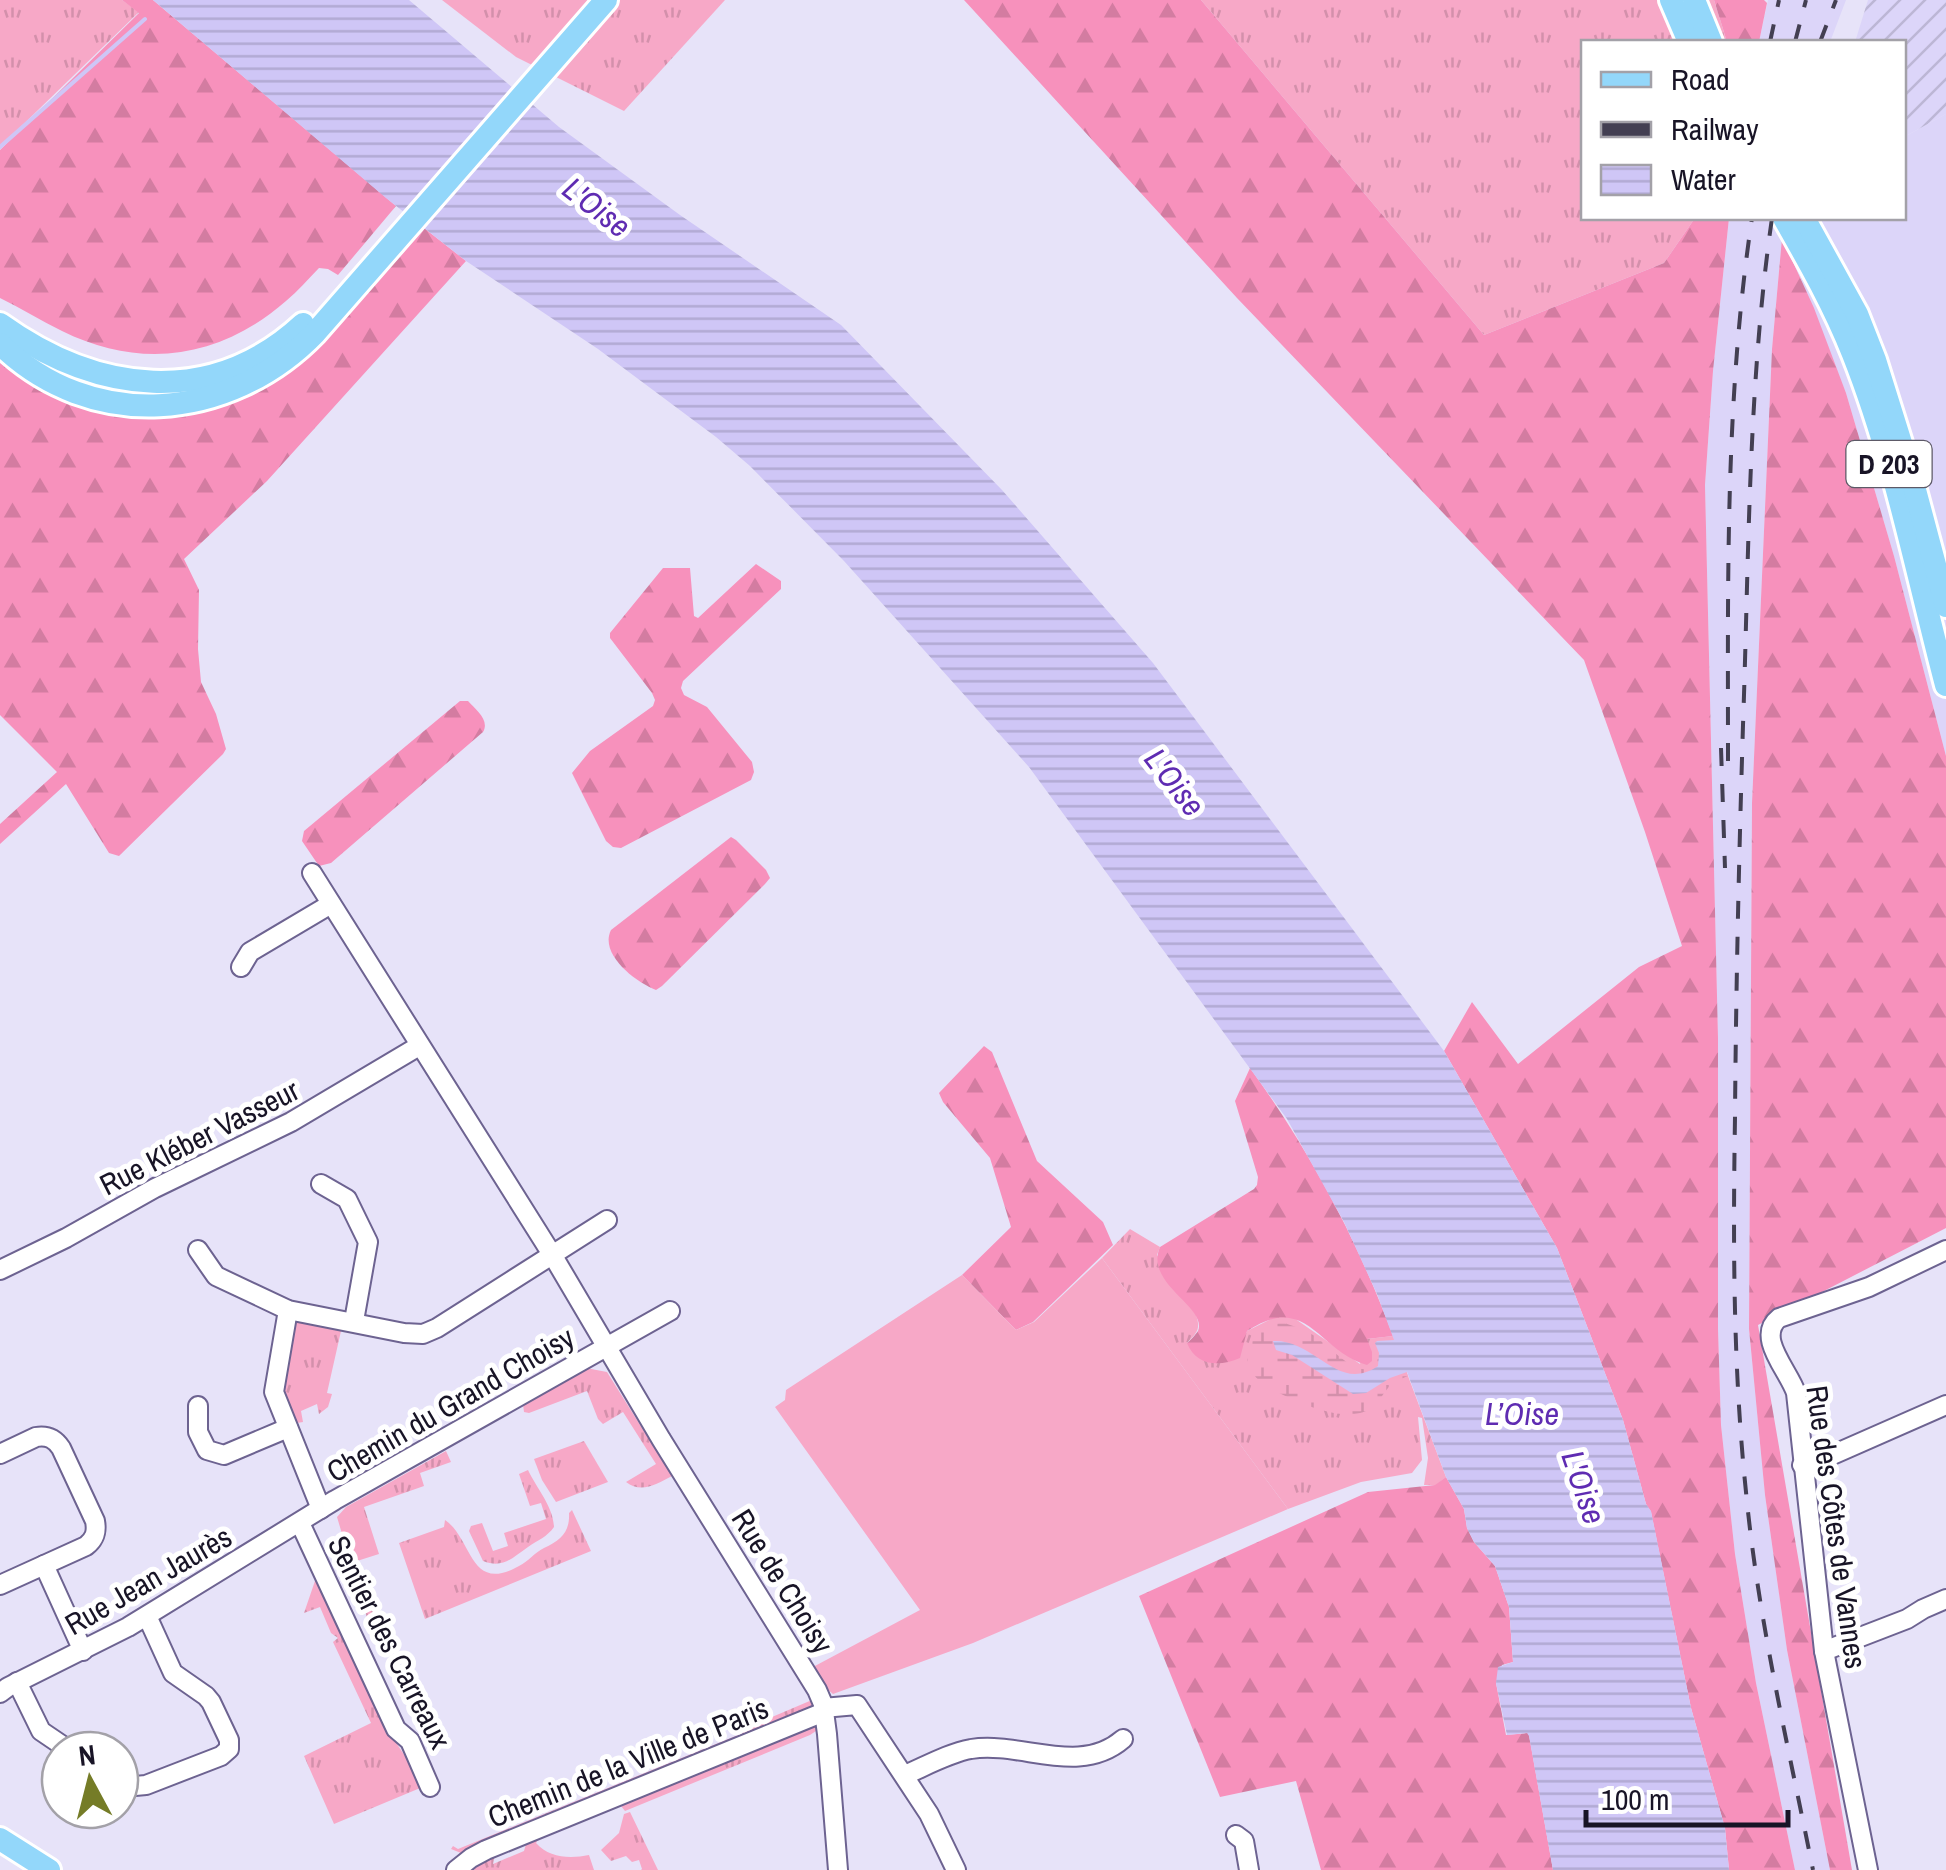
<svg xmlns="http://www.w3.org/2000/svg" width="1946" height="1870" font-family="'Archivo Narrow',sans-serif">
	<defs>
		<pattern id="industrial-furrows" width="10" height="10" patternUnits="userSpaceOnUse" patternTransform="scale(2.5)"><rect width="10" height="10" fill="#dcd5f9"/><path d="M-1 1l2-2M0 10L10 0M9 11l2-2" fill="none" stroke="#bcb6d5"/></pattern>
		<pattern id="grass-tufts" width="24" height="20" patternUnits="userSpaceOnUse" patternTransform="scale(2.5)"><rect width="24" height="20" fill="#f7a8c7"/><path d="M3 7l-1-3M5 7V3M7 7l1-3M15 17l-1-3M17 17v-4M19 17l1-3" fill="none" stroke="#d390ab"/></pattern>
		<pattern id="forest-firs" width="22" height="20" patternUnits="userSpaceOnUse" patternTransform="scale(2.5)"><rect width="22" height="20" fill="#f791bc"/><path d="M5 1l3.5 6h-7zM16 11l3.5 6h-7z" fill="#d37ca1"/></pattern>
		<pattern id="wetland-marsh" width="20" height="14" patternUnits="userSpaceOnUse" patternTransform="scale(2.5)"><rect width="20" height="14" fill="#f7a8c7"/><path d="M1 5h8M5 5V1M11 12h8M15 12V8" fill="none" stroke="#d390ab"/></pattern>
		<pattern id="water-rules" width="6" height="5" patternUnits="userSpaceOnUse" patternTransform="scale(2.5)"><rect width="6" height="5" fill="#cfc6f6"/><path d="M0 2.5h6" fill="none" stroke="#b1a9d3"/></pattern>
	</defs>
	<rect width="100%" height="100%" fill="#e7e3f9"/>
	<g fill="#dcd5f9">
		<path d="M1768 0H1846L1830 42H1759Z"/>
		<path d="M1946 114V756L1894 556 1846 393 1793 259 1806 218H1904V137Z"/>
		<path d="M1729 218H1769L1782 238 1772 349 1752 803 1749 1329 1765 1495 1787 1650 1830 1870H1795L1756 1683 1735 1554 1721 1425 1718 1329V1038L1705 485 1713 371Z"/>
	</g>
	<path fill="url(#industrial-furrows)" d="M1868 0H1946V114L1904 137V42H1855Z"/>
	<g fill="url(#grass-tufts)">
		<path d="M0 0H122L139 12 0 147Z"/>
		<path d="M442 0H725L624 111 516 57Z"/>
		<path d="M1201 0H1714L1727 42H1584V218H1695L1664 263 1484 335Z"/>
		<path d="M1130 1229 1160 1247 1157 1255 1196 1315C1201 1329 1197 1333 1187 1343L1243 1342 1247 1331 1277 1316 1294 1318 1360 1364 1367 1339 1393 1336 1446 1477 1436 1485H1424L1428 1458 1422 1418 1418 1417 1422 1460 1412 1473 1361 1482 1288 1509 1102 1258Z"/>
		<path d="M309 1314 303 1323 330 1327 345 1324V1331H341L327 1393 332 1394 328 1407 319 1414 317 1404 301 1411 303 1422 291 1424 274 1392 285 1383 294 1335 285 1326 287 1317Z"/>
		<path d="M586 1368 607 1372 672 1476C657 1484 641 1494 626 1482L656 1464 623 1412 603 1424 598 1419 587 1391 529 1413 524 1412 523 1404Z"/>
		<path d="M584 1441 608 1482 556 1502 542 1480 534 1459Z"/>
		<path d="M446 1451 451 1462 420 1473 424 1486 364 1507 379 1554 357 1561 379 1629 371 1631 337 1517 346 1507Z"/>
		<path d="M528 1470C537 1489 553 1506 554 1527 547 1537 538 1540 528 1547 512 1558 503 1569 483 1561L469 1531 471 1526 482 1523 493 1551 508 1546 504 1533 546 1519 541 1503 530 1506 519 1474Z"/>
		<path d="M572 1510 591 1551 425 1619 399 1543 444 1527 445 1520C473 1539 469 1594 519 1566 529 1561 534 1553 544 1548 561 1540 570 1532 569 1513Z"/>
		<path d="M320 1574 397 1744 425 1786 334 1824 304 1756 371 1723 333 1642 338 1638 331 1633 320 1607 304 1613 316 1578Z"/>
		<path d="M812 1700 815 1707 604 1797 461 1853 451 1849 453 1846 458 1849 743 1733 744 1729Z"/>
		<path d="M815 1723 817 1726 816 1731 810 1735 625 1811 621 1806 610 1805Z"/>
		<path d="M630 1812 658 1870H641L642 1869 639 1860 632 1862 626 1856 611 1861 601 1850 619 1833 624 1814Z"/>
		<path d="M541 1834 536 1843C549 1858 570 1859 589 1855L594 1870H475L466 1865 496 1849 493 1864 524 1851 528 1837Z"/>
	</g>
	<g fill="url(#forest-firs)">
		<path d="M122 0H153L396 206 338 275 328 269 319 268C308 279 298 291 286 301 220 359 141 370 62 331 41 321 21 308 0 298V150L139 13Z"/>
		<path d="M964 0H1201L1484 335 1664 263 1695 218H1729L1713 371 1705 485 1718 1038V1329L1721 1425 1735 1554 1756 1683 1795 1870H1729L1725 1828 1691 1708 1651 1512 1646 1504 1623 1420 1557 1248 1444 1051 1472 1002 1518 1064 1639 967 1682 946 1645 832 1584 660 1237 298Z"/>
		<path d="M1714 0H1764L1767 3 1759 42H1727Z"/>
		<path d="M424 228 466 261 267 481 184 559 199 590 198 649 201 682 216 714 226 749 223 754 119 856 109 853 66 784 0 844V824L57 772 0 715V352L26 373 165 411 352 307Z"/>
		<path d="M1782 238 1814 308 1846 393 1894 556 1946 756V1228L1758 1325 1852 1870H1830L1787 1650 1765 1495 1749 1329 1752 803 1772 349Z"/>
		<path d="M756 564 781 581V589L683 681 681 688 684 695 707 707 752 762 754 772 751 780 621 848 613 847 606 841 572 773 590 751 653 706 655 700 652 693 610 638V633L663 568H690L694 616 698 618Z"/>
		<path d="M460 701H468C476 710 490 720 483 732L331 863 319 866 302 841 304 831Z"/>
		<path d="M731 837 736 840 766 870 770 878 765 884 662 986 656 990C635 982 599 954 611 930Z"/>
		<path d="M984 1046 992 1052 1037 1161 1103 1222 1113 1245 1033 1322 1016 1330 962 1275 1011 1227 990 1158 943 1102 939 1093Z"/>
		<path d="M1250 1068C1310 1151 1358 1241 1393 1336L1367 1339 1372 1352V1361L1367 1365C1318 1352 1308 1291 1247 1331L1240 1358C1219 1367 1196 1366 1187 1343 1189 1342 1197 1333 1198 1331 1208 1307 1144 1284 1160 1247L1254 1189 1257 1185 1258 1177 1235 1101Z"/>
		<path d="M1446 1477 1464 1509 1467 1528 1474 1542 1495 1566 1509 1607 1513 1662 1502 1665 1496 1683 1506 1735 1528 1733 1529 1735 1553 1870H1321L1296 1781 1220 1797 1139 1596 1368 1492 1435 1485Z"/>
	</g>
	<path fill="url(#wetland-marsh)" d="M1282 1322C1293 1326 1303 1329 1313 1335 1326 1343 1352 1373 1368 1369 1375 1367 1387 1343 1393 1336L1408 1376C1401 1379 1393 1381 1388 1388 1379 1399 1376 1409 1360 1413 1335 1420 1286 1399 1264 1384 1232 1362 1250 1330 1282 1322Z"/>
	<path fill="#f7a8c7" d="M1102 1258 1288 1509 973 1643 833 1694 826 1688 813 1667 920 1610 775 1407 785 1400 786 1390 962 1275 1016 1330 1034 1322Z"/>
	<path fill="url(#water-rules)" d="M153 0H409L559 127 680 215 841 325 1002 490 1153 663 1444 1051 1557 1248 1623 1420 1646 1504 1651 1511 1691 1708 1725 1828 1729 1870H1553L1529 1736 1527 1733 1507 1735 1496 1683 1498 1667 1513 1662 1509 1607 1495 1566 1474 1542 1467 1528 1464 1509 1446 1477 1407 1372 1390 1378 1366 1393 1353 1394 1292 1355 1276 1350 1273 1341C1316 1339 1337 1394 1378 1366L1379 1353 1375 1343 1377 1341 1394 1340 1377 1294 1344 1222 1287 1119 1029 767 844 561 750 466 716 437 598 349 466 261 386 198Z"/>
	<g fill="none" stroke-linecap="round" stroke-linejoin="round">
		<path stroke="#cfc6f6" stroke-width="4" d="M0 147 145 19"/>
		<defs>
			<g id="minor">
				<path d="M312 873 553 1256 661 1439 817 1690 823 1704 827 1734 838 1870"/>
				<path d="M241 967 250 952 331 904"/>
				<path d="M321 1184 347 1199 368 1242 354 1321"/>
				<path d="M198 1250 216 1276 288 1310 404 1333 423 1334 437 1328 607 1220"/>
				<path d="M0 1270 66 1238 155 1188 291 1122 419 1046"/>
				<path d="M288 1310 274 1392 321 1509"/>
				<path d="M198 1406V1432L207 1450 224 1455 288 1428"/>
				<path d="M0 1454 36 1437C48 1435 55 1439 61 1448L95 1521C97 1532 95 1539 86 1546L0 1585"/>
				<path d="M1802 1465 1830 1456 1946 1405"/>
				<path d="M300 1523 396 1729 410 1741 430 1787"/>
				<path d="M44 1565 83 1651"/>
				<path d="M1824 1651 1907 1619 1923 1609 1946 1599"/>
				<path d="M17 1682 41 1731 69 1750"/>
				<path d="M0 1693 8 1687 128 1627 335 1500 670 1311"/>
				<path d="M823 1708 857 1705 929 1814 956 1870"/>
				<path d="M905 1775C926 1766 949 1753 971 1749 1022 1741 1079 1777 1123 1739"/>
				<path d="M120 1779 135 1786 146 1785 221 1756 229 1749V1740L211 1702 206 1696 173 1673 147 1616"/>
				<path d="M1236 1835 1244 1841 1249 1870"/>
				<path d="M456 1870 471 1858 486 1850 824 1712"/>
				<path d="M1868 1870 1824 1651 1796 1393C1789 1371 1755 1337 1779 1318L1869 1287 1946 1250"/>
			</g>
			<g id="major">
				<path d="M1671 0 1689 42"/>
				<path d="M1694 0 1711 42"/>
				<path d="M1784 218C1809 262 1834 306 1853 354 1895 460 1917 575 1946 685"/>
				<path d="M1804 218 1857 314 1875 360 1911 475 1946 606"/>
				<path d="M0 324C96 393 211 409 303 324"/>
				<path d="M0 344C91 433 229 422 315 333L606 0"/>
				<path d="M0 1839 49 1870"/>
			</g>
		</defs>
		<use href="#minor" stroke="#6d6391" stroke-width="22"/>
		<use href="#major" stroke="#fff" stroke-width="28"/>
		<use href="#minor" stroke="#fff" stroke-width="18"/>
		<use href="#major" stroke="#93d7fa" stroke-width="22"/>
		<g stroke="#433f52" stroke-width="4" stroke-dasharray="18 18" stroke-linecap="butt">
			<path d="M1770 42 1779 0"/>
			<path d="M1795 42 1806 0"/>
			<path d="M1820 42 1836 0"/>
			<path d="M1772 218C1748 385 1749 556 1743 725 1739 856 1736 986 1735 1117 1733 1243 1733 1367 1746 1492 1758 1619 1788 1745 1813 1870"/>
			<path d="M1721 748 1725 868"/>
			<path d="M1728 761C1728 579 1725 398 1752 218"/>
		</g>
	</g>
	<g text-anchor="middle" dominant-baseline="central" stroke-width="10" stroke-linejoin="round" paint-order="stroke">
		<rect fill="#fff" stroke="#5d5a67" stroke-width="2.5" x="1846.5" y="441" width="85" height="46" rx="8"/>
		<g font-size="28" font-weight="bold" fill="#181426">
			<text x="1889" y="464">D 203</text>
		</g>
		<g font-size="30" fill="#181426" stroke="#fff">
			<text transform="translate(199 1137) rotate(-27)">Rue Kléber Vasseur</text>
			<text transform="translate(450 1404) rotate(-30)">Chemin du Grand Choisy</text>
			<text transform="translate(1837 1527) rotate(82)">Rue des Côtes de Vannes</text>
			<text transform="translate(148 1580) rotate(-30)">Rue Jean Jaurès</text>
			<text transform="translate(783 1581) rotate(58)">Rue de Choisy</text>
			<text transform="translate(390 1642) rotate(63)">Sentier des Carreaux</text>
			<text transform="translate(628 1762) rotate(-22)">Chemin de la Ville de Paris</text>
		</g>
		<g font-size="32" font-style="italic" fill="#5f2cb2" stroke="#fff">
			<text transform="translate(597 207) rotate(38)">L'Oise</text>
			<text transform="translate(1175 782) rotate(52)">L'Oise</text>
			<text x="1522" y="1413">L’Oise</text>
			<text transform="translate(1584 1487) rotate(71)">L'Oise</text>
		</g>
	</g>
	<rect x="1581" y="40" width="325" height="180" fill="#ffffff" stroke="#a3a1a8" stroke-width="2.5"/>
	<rect x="1601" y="72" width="50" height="15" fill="#93d7fa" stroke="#a3a1a8" stroke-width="2.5"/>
	<text x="1671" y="90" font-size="30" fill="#181426">Road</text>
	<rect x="1601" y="122" width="50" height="15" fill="#433f52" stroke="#a3a1a8" stroke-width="2.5"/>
	<text x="1671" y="140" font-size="30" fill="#181426">Railway</text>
	<rect x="1601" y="165" width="50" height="30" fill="url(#water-rules)" stroke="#a3a1a8" stroke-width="2.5"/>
	<text x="1671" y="190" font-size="30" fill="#181426">Water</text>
	<g transform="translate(90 1780) rotate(353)"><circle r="48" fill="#ffffff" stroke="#a3a1a8" stroke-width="2.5"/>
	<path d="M0-8L18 38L0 25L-18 38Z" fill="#757c27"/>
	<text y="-15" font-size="28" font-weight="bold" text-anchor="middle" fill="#181426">N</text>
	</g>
	<path d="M1586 1810v15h202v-15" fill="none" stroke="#181426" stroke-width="5"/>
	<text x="1601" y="1810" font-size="30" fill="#181426" stroke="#ffffff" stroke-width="8" paint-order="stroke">100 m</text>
</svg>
